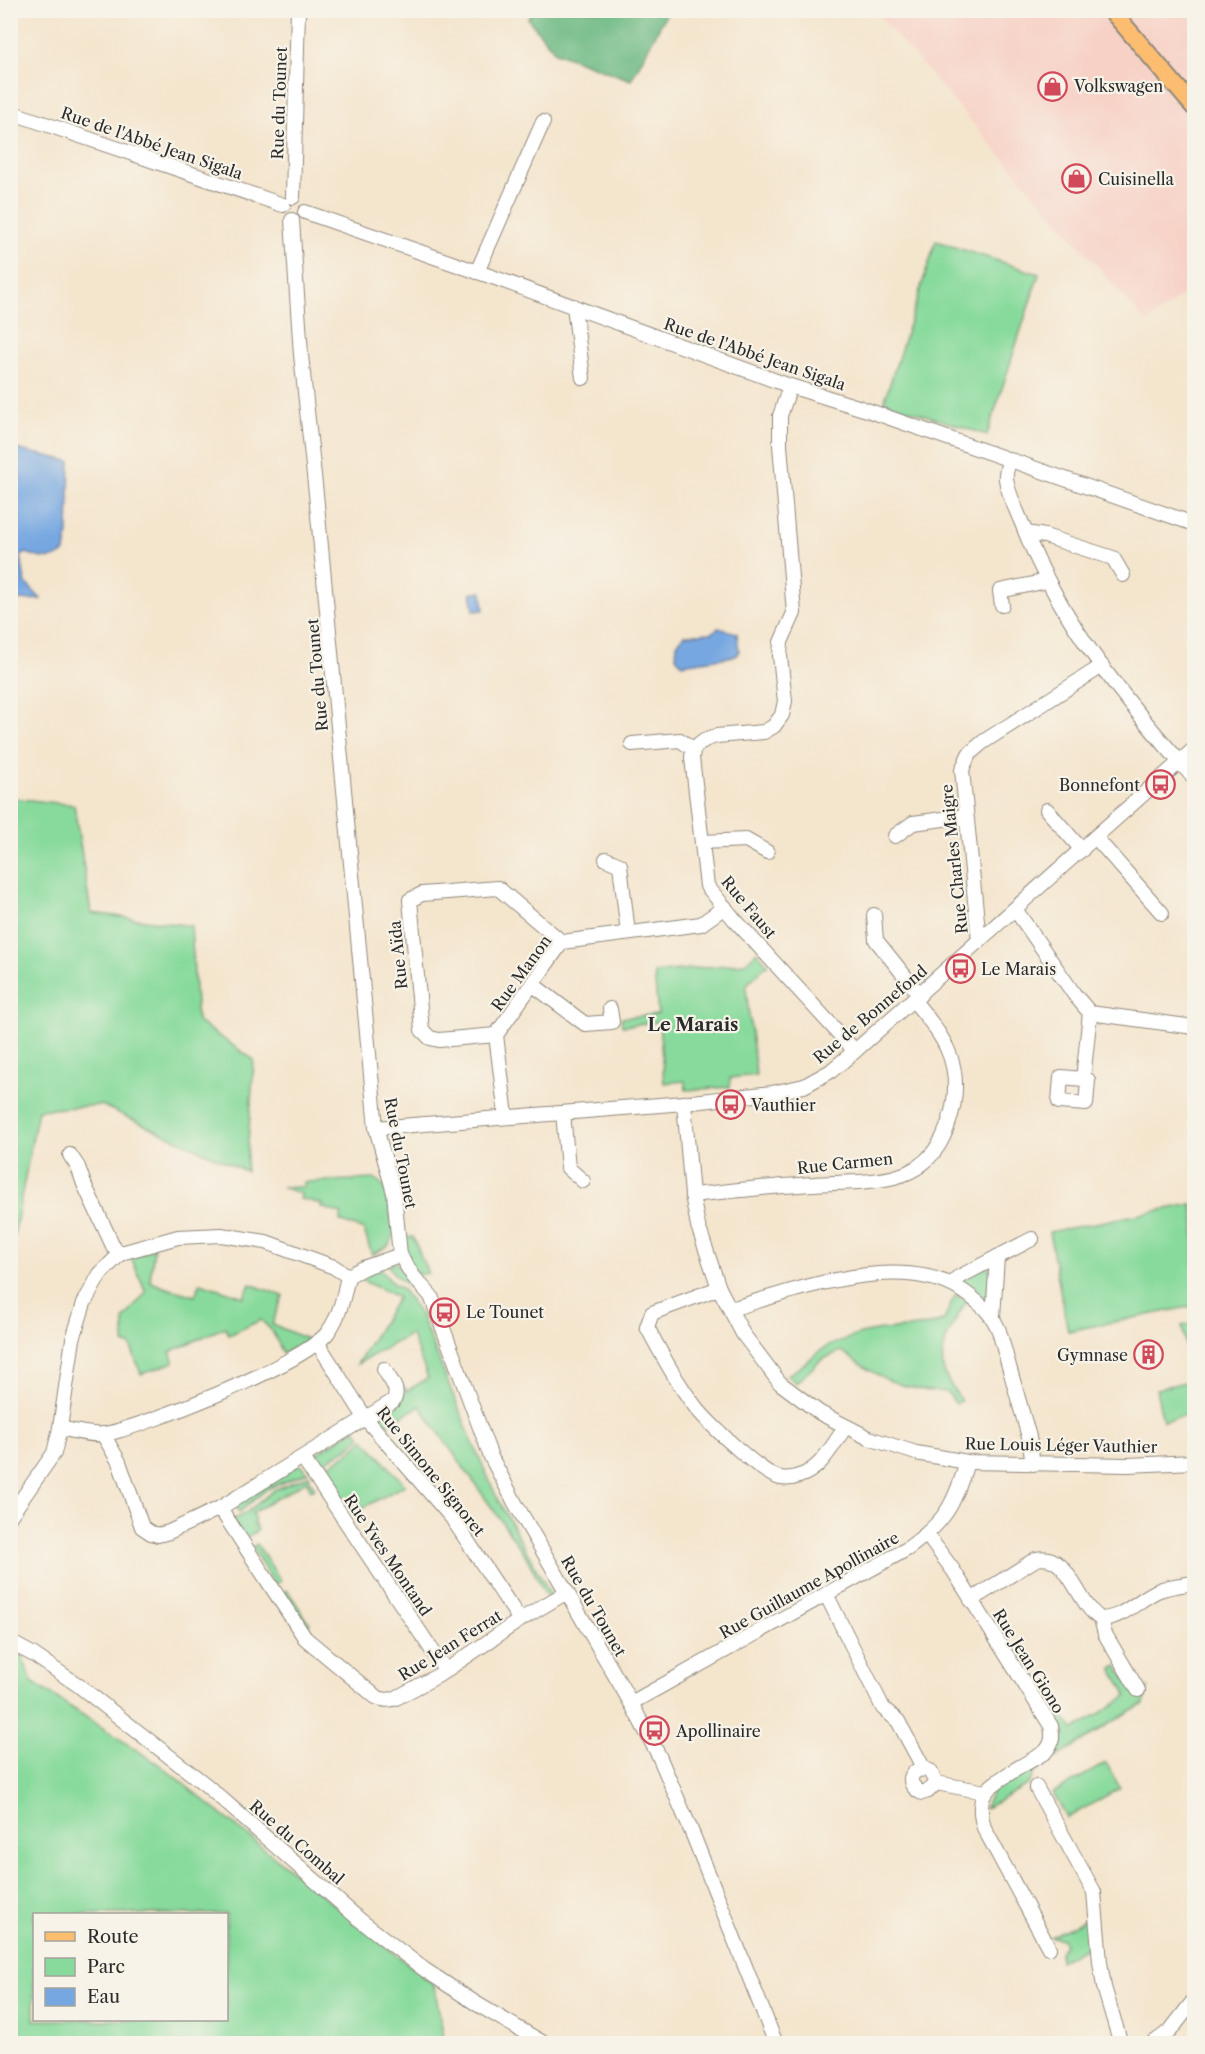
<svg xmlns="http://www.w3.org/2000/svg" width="1205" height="2054" font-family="'Libre Caslon Text',serif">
	<rect width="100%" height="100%" fill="#f7f3e8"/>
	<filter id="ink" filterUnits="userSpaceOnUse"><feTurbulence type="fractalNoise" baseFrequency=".0167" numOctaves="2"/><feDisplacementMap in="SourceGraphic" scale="12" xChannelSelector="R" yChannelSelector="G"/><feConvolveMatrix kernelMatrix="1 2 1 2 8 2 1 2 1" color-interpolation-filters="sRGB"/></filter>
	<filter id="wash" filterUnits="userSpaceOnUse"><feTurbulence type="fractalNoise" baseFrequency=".008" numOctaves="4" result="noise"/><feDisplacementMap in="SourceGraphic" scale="24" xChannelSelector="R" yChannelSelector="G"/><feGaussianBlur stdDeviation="1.35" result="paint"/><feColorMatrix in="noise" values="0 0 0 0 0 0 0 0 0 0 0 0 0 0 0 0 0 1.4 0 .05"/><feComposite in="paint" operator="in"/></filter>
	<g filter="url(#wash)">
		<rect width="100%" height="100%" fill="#f4e5cd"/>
		<path fill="#f7d1c6" d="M875 11H1194V286L1147 323Z"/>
		<g fill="#88da9c" stroke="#5a8264" stroke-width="1.5" fill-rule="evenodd">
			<path d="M936 241 1039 274 987 435 884 402Z"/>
			<path d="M10 784 13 798 74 805 91 913 191 926 197 1021 254 1060 246 1171 101 1105 38 1110 11 1250Z"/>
			<path d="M757 952 768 964 748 983 746 988 756 1075 730 1078V1087L686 1090 685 1081 664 1083 659 1022 622 1026 621 1018 658 1014 654 973 745 963Z"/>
			<path d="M376 1179 384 1187 386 1183 394 1235 388 1246 372 1255 364 1230 340 1221 342 1214 321 1207 322 1204 300 1199 301 1194 282 1187H304V1182Z"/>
			<path d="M1192 1204 1194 1216V1306L1068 1331 1049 1232Z"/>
			<path d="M413 1237 428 1273 418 1275 406 1257 401 1238Z"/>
			<path d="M154 1248 150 1281C163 1289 180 1291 195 1296L200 1283 244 1297 250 1284 283 1296 272 1324 309 1340 283 1353 272 1331 261 1320 229 1335 225 1327 170 1352 174 1362 141 1374 130 1345 124 1344V1319L146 1292 131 1258Z"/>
			<path d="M392 1263 398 1264 429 1302 441 1335 438 1336C430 1318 422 1300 408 1286 399 1277 395 1278 388 1265Z"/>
			<path d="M987 1266 992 1270 988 1297 984 1300 961 1285 960 1280Z"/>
			<path d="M380 1268 392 1283 402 1289 420 1314 472 1441 498 1500 551 1595 548 1599 526 1556 420 1406 380 1428 373 1420 398 1403 401 1384 407 1391 428 1378 411 1334 357 1364 398 1297 357 1278Z"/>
			<path d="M955 1295 967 1300C955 1321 937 1346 944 1372 947 1381 956 1392 961 1401L956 1404 947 1392C903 1392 875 1376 841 1351L821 1360 796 1383 787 1375C800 1369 807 1361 817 1353 827 1345 853 1336 865 1333 891 1326 921 1331 944 1320Z"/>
			<path d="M1194 1323V1373L1191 1374 1182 1326Z"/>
			<path d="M1194 1380V1413L1163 1421 1156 1389Z"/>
			<path d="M355 1429 361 1436 348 1448 321 1464 314 1455Z"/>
			<path d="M364 1439 405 1485 353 1513 323 1468 345 1456Z"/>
			<path d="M297 1465 302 1466 308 1472 267 1489 239 1512 234 1503Z"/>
			<path d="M310 1475 309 1480 315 1488 311 1490 306 1481 252 1513 255 1520 253 1522 258 1530 244 1539 232 1521 247 1512 274 1490Z"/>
			<path d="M257 1544 281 1581 274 1585 252 1547Z"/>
			<path d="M287 1590 310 1624 302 1628 281 1594Z"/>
			<path d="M10 1625 32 1682 160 1765 434 1985 445 2043H11ZM34 1914H226V2020H34Z"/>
			<path d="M1117 1666 1138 1696 1148 1688 1144 1704 1107 1725 1035 1771 1029 1784 984 1809 993 1790 1053 1747H1061L1065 1732 1056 1718 1061 1714 1074 1730 1127 1696 1112 1669Z"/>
			<path d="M1106 1763 1120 1788 1067 1818 1053 1793Z"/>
			<path d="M1093 1916 1094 1944 1060 1961V1952L1065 1944 1062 1939 1050 1937Z"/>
		</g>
		<path fill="#6eba84" stroke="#4c7258" stroke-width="1.5" d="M533 11V10L668 11 631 80 555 52 528 19Z"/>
		<g fill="#77a7e1" stroke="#516986" stroke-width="1.5">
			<path d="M11 448 70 461 68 533 65 552C51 563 41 558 26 553L21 556 25 582 41 599 11 601Z"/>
			<path d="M482 592 484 610 474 611 471 593Z"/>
			<path d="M718 628 737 633 739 651 736 656 682 664 676 657 677 644 684 635 711 633Z"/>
		</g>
	</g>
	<g filter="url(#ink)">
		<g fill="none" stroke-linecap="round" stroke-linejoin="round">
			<defs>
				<g id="minor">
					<path d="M10 112 283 205"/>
					<path d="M293 197 298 10"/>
					<path d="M305 212 498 279 790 386 864 409 1194 524"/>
					<path d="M292 220 301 355 316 494 376 1128 394 1193 400 1255 413 1276 431 1296 491 1457 515 1503 631 1703 659 1756 693 1835 776 2044"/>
					<path d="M477 272 543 122"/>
					<path d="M574 306 583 378"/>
					<path d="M1009 461C1008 466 1005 473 1006 479 1008 494 1017 511 1023 526 1060 622 1126 702 1194 778"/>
					<path d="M1026 533 1045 536 1113 558 1123 575"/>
					<path d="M1002 605 1000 591 1047 581"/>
					<path d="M632 744 680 740 693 749 704 740 716 736 764 732 774 726 782 715 785 701 780 656 781 642 794 613 780 445V416L790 386"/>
					<path d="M693 749 692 758 707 886 734 919 855 1051"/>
					<path d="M1047 810 1082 850"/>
					<path d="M895 836 913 823 966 816"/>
					<path d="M1096 838 1162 913"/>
					<path d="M702 842 746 840 767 852"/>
					<path d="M606 859 620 865 628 933"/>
					<path d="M1015 909 1074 994 1090 1013 1194 1027"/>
					<path d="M874 915 876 940 920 995"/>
					<path d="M979 941 962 770 969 754 983 742 1102 666"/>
					<path d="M532 984 585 1024 612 1022 610 1009"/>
					<path d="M496 1035 439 1040 430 1038 422 1030 410 900 422 894 498 888 562 942"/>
					<path d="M1083 1079 1088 1080 1086 1104 1059 1102 1061 1077 1083 1079 1090 1013"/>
					<path d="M684 1103 692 1195 698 1226 719 1288 743 1334 780 1383 820 1413 869 1438 916 1453 967 1462 1128 1465 1194 1462"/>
					<path d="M563 1113 568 1168 583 1181"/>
					<path d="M506 1116 496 1035 562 942 701 924 725 907"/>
					<path d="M376 1128 684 1103 772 1093 804 1086 831 1071 855 1051 1194 749"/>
					<path d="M70 1155 78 1167 84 1184 114 1248 121 1253"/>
					<path d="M692 1195C732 1191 773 1186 814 1184 842 1182 883 1184 909 1172 936 1159 947 1134 953 1107 962 1061 942 1034 914 1001"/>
					<path d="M952 1284 957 1278 1032 1239"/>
					<path d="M719 1288 652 1313 647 1327C662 1355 677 1383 697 1409 710 1424 763 1476 781 1478 786 1479 794 1478 799 1476 822 1469 832 1445 845 1428"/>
					<path d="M731 1309C799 1289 907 1248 970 1296 984 1307 993 1315 999 1331L1029 1437 1033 1464"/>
					<path d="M993 1317 997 1257"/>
					<path d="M317 1342 366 1419 452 1518 520 1620"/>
					<path d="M60 1428C73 1431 92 1436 105 1434 146 1426 306 1363 328 1332 340 1316 344 1295 348 1276L363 1268 400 1255"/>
					<path d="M103 1434 119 1462 142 1527 151 1533 158 1535 169 1532 220 1508 393 1401C401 1390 389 1379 384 1369"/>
					<path d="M303 1458 446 1671"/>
					<path d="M220 1508 305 1638 376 1697C384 1700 388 1701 396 1698L439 1675 520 1620 567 1592"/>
					<path d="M10 1516 54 1453 60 1428 73 1339 84 1303 100 1274 121 1253 178 1237 221 1235 266 1242 334 1267 348 1276"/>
					<path d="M927 1535 953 1570 1051 1726C1053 1737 1053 1743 1045 1752 1031 1761 994 1780 986 1792 978 1803 981 1817 984 1828L1049 1948"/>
					<path d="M826 1594 883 1708 898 1721 924 1769"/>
					<path d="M971 1600 1036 1559C1070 1551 1075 1603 1101 1619 1123 1618 1138 1600 1157 1591 1168 1586 1182 1585 1194 1583"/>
					<path d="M1101 1619 1105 1634 1138 1690"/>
					<path d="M10 1642 34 1655 78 1685 206 1785 360 1920 425 1970 477 2004 545 2044"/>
					<path d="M631 1703 907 1549C945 1522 954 1506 967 1462"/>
					<path d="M936 1783 928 1791 922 1793C902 1784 912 1764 930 1771L936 1783 985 1792"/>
					<path d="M1036 1787 1094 1892 1100 1962 1104 1987 1121 2044"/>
					<path d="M1152 2044 1170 2031 1194 2000"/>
				</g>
				<path id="major" d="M1111 10 1194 107"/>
			</defs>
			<use href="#minor" stroke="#90887c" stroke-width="16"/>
			<use href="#major" stroke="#90887c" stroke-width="20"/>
			<use href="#minor" stroke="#fff" stroke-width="14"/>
			<use href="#major" stroke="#fcbd6f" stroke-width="16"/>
		</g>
	</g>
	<defs>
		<symbol id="shop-ring" viewBox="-11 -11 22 22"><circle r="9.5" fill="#f7f3e8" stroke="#d1495b" stroke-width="1.5"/><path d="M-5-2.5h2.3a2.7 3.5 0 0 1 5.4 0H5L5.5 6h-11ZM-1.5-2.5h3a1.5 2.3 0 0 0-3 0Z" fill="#d1495b"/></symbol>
		<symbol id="bus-ring" viewBox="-11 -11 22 22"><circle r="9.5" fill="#f7f3e8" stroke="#d1495b" stroke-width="1.5"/><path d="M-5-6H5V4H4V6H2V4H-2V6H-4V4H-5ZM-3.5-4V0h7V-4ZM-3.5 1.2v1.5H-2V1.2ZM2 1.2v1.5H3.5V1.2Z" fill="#d1495b"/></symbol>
		<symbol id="building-ring" viewBox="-11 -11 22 22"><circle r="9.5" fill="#f7f3e8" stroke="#d1495b" stroke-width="1.5"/><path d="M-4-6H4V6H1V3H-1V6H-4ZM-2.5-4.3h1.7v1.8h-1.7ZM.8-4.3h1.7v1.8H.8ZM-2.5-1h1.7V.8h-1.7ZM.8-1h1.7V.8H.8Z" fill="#d1495b"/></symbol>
	</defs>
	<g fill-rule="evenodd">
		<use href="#shop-ring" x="1036" y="70" width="33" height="33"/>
		<use href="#shop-ring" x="1060" y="162" width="33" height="33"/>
		<use href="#bus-ring" x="1144" y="768" width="33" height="33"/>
		<use href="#bus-ring" x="944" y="952" width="33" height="33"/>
		<use href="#bus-ring" x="714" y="1088" width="33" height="33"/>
		<use href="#bus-ring" x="428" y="1296" width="33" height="33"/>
		<use href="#building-ring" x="1132" y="1338" width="33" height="33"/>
		<use href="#bus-ring" x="638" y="1714" width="33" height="33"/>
	</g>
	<g text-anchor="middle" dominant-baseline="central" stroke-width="4.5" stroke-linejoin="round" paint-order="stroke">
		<g font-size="16" fill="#2b2b2b" stroke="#f7f3e8" text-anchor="start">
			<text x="1074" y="86">Volkswagen</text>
			<text x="1098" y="179">Cuisinella</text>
			<text x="1140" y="785" text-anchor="end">Bonnefont</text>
			<text x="981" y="969">Le Marais</text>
			<text x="751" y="1105">Vauthier</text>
			<text x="466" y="1312">Le Tounet</text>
			<text x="1128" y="1355" text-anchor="end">Gymnase</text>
			<text x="676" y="1731">Apollinaire</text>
		</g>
		<g font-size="16" fill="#2b2b2b" stroke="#f7f3e8">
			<text transform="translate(279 103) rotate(-88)">Rue du Tounet</text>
			<text transform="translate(152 143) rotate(19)">Rue de l'Abbé Jean Sigala</text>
			<text transform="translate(755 354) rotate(19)">Rue de l'Abbé Jean Sigala</text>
			<text transform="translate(317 675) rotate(-95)">Rue du Tounet</text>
			<text transform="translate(954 859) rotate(-96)">Rue Charles Maigre</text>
			<text transform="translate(749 907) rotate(50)">Rue Faust</text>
			<text transform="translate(398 955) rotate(-96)">Rue Aïda</text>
			<text transform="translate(521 973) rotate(-54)">Rue Manon</text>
			<text transform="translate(870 1014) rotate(-40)">Rue de Bonnefond</text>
			<text transform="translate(401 1153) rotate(79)">Rue du Tounet</text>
			<text transform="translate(845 1163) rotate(-6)">Rue Carmen</text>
			<text transform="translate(1061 1445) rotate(1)">Rue Louis Léger Vauthier</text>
			<text transform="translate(431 1471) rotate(51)">Rue Simone Signoret</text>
			<text transform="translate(388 1555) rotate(56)">Rue Yves Montand</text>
			<text transform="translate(809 1585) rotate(-29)">Rue Guillaume Apollinaire</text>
			<text transform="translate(594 1606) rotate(60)">Rue du Tounet</text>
			<text transform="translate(450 1645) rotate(-32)">Rue Jean Ferrat</text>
			<text transform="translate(1029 1661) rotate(58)">Rue Jean Giono</text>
			<text transform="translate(297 1842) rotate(41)">Rue du Combal</text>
		</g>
		<g font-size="18" font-weight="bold" fill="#2b2b2b" stroke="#f7f3e8">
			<text x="693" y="1025">Le Marais</text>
		</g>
	</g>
	<rect width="1205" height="2054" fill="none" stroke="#f7f3e8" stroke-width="36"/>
	<rect x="33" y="1913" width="195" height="108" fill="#f7f3e8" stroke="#a5a39c" stroke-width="1.5"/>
	<rect x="45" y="1932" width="30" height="9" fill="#fcbd6f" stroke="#a5a39c" stroke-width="1.5"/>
	<text x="87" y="1943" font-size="18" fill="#2b2b2b">Route</text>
	<rect x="45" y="1958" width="30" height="18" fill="#88da9c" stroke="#a5a39c" stroke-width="1.5"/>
	<text x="87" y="1973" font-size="18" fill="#2b2b2b">Parc</text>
	<rect x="45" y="1988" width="30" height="18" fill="#77a7e1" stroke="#a5a39c" stroke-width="1.5"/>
	<text x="87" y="2003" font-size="18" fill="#2b2b2b">Eau</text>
</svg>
